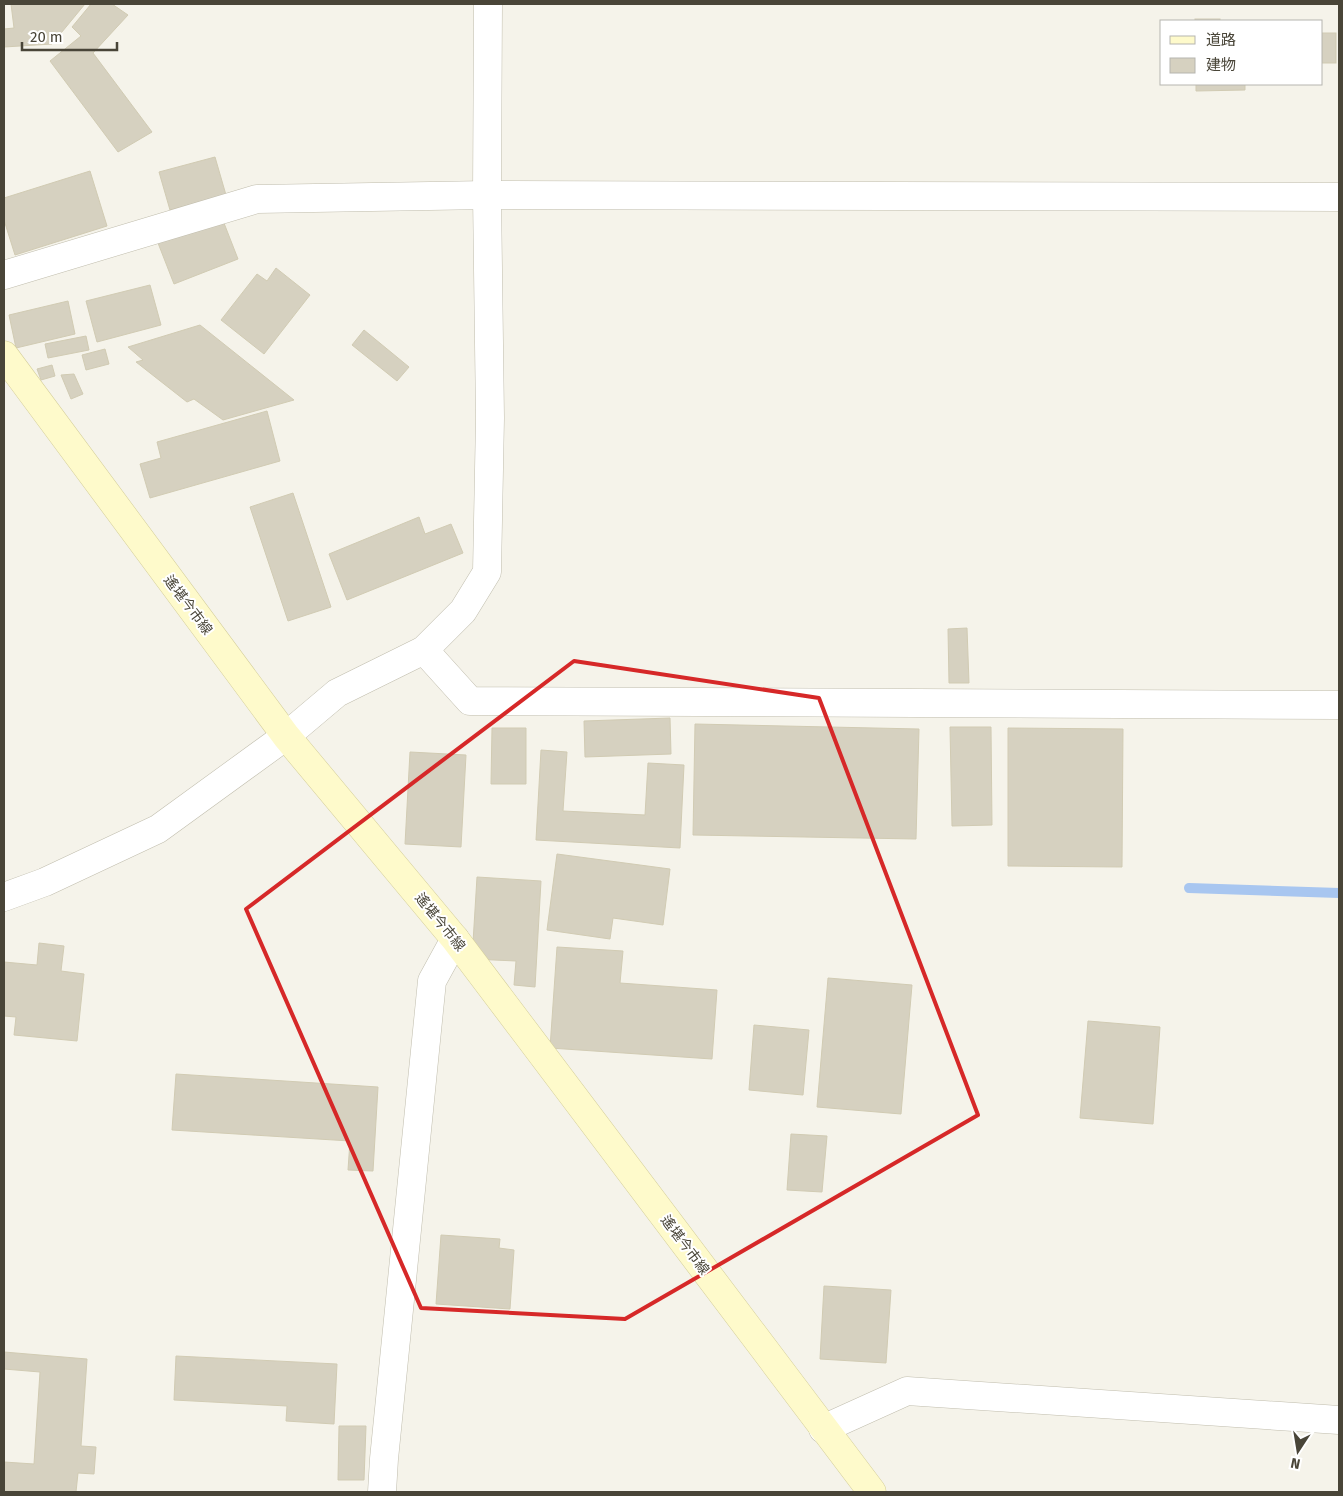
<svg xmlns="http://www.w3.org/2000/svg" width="1343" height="1496" font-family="'Fira Sans','Noto Sans JP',sans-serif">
	<rect width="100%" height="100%" fill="#f5f3ea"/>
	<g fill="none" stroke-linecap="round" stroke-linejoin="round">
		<path stroke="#a8c6f0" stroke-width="10" d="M1189 888 1339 893"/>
	</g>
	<g fill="#d6d1c0" stroke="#d1cbb3">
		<path d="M11 4H85L52 44 4 47V29L14 28Z"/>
		<path d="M91 4H112L128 15 93 53 152 132 118 152 50 61 81 36 72 27Z"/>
		<rect x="1195" y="19" width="25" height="2"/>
		<rect x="1322" y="33" width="14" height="30"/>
		<path d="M1196 84H1245V90L1196 91Z"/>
		<path d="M215 157 226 195 170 210 159 172Z"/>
		<path d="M90 171 107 226 15 255 4 220V198Z"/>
		<path d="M222 218 238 259 174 284 158 243Z"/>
		<path d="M276 268 310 295 264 354 221 320 257 274 267 281Z"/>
		<path d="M150 285 161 325 97 342 86 301Z"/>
		<path d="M68 301 75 334 16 348 9 315Z"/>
		<path d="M200 325 294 400 223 420 194 399 187 402 136 362 143 360 128 347Z"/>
		<path d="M364 330 409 367 397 381 352 345Z"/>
		<path d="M86 336 89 350 48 358 45 344Z"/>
		<path d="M105 349 109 364 86 370 82 355Z"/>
		<path d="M52 365 55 376 41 380 37 369Z"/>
		<path d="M74 374 83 394 71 399 61 375Z"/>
		<path d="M267 411 280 461 150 498 140 464 161 458 157 442Z"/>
		<path d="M293 493 331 607 288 621 250 507Z"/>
		<path d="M419 517 425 534 451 524 463 553 347 600 329 554Z"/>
		<path d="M967 628 969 683H949L948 629Z"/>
		<path d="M670 718 671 754 585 757 584 721Z"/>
		<path d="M695 724 919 729 916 839 693 835Z"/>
		<path d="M950 727H991L992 825 952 826Z"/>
		<path d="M492 728H526V784H491Z"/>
		<path d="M1008 728 1123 729 1122 867 1008 866Z"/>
		<path d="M541 750 567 752 563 811 645 815 648 763 684 765 680 848 536 840Z"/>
		<path d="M410 752 466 755 461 847 405 844Z"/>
		<path d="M557 854 670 869 663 925 613 918 610 939 547 930Z"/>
		<path d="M477 877 541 881 535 987 514 985 516 961 472 959Z"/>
		<path d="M39 943 64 946 61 971 84 974 77 1041 14 1035 16 1017 4 1016V962L37 965Z"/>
		<path d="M557 947 623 951 620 983 717 990 712 1059 550 1048Z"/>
		<path d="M828 978 912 985 901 1114 817 1107Z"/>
		<path d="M1088 1021 1160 1027 1153 1124 1080 1118Z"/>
		<path d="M754 1025 809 1030 803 1095 749 1090Z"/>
		<path d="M176 1074 378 1087 373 1171 348 1170 350 1141 172 1130Z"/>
		<path d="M791 1134 827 1136 822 1192 787 1190Z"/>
		<path d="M441 1235 500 1239 499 1248 514 1250 510 1309 436 1304Z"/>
		<path d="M824 1286 891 1290 886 1363 820 1359Z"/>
		<path d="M4 1352 87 1359 81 1446 96 1447 94 1474 78 1473 76 1492H4V1462L34 1464 40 1372 4 1369Z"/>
		<path d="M176 1356 337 1364 334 1424 286 1421 287 1406 174 1400Z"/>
		<path d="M339 1426H366L364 1480H338Z"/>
	</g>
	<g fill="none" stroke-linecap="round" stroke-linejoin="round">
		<defs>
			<g id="minor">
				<path d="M4 275 257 199 487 195 1339 197"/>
				<path d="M424 650 470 701 1339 705"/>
				<path d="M286 736 337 693 424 650 463 611 487 572 490 418 487 195 488 4"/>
				<path d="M823 1429 907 1391 1339 1420"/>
				<path d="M382 1492 384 1459 432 981 455 939"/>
			</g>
			<path id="tertiary" d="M4 897 45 882 158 829 286 736"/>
			<path id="secondary" d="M4 355 286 736 455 939 872 1492"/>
		</defs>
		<use href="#minor" stroke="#c0bdad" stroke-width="29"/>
		<use href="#tertiary" stroke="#c0bdad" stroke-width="29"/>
		<use href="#secondary" stroke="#d4ce9a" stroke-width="29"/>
		<use href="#minor" stroke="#fff" stroke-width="28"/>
		<use href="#tertiary" stroke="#fff" stroke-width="28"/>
		<use href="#secondary" stroke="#fefacb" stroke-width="28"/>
	</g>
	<path fill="none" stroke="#d62828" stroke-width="4" stroke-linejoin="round" d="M574 661 819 698 978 1115 625 1319 421 1308 246 909Z"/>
	<g text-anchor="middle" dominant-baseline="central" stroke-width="4" stroke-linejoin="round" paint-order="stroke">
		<g font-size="14" fill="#494538" stroke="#fff">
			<text transform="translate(188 605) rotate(53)">遙堪今市線</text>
			<text transform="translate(440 922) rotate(51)">遙堪今市線</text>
			<text transform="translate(685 1245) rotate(53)">遙堪今市線</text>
		</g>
	</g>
	<rect width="1343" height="1496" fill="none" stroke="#494538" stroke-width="10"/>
	<rect x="1160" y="20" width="162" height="65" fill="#ffffff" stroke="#b6b5af"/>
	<rect x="1170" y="36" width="25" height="8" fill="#fefacb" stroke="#b6b5af"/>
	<text x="1206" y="45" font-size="15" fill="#494538">道路</text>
	<rect x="1170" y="58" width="25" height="15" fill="#d6d1c0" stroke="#b6b5af"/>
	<text x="1206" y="70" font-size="15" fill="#494538">建物</text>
	<g transform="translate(1298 1451) rotate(192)" stroke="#ffffff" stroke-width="4" paint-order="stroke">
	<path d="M0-4L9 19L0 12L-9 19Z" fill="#494538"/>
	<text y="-8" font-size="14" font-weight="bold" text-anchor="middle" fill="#494538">N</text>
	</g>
	<path d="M22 42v8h95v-8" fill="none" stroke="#494538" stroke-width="2.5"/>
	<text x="30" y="42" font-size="15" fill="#494538" stroke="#ffffff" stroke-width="4" paint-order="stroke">20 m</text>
</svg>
